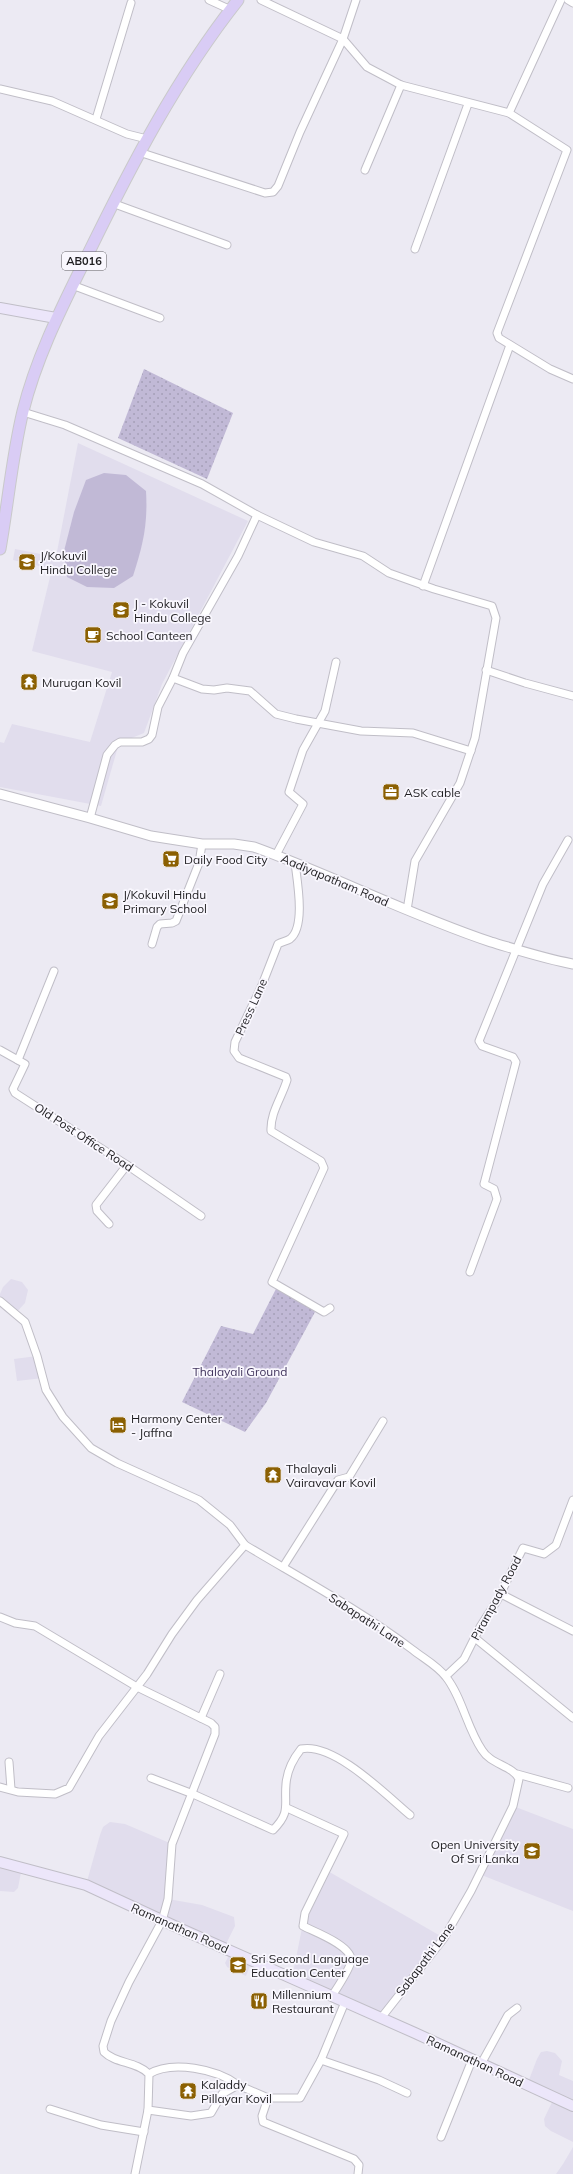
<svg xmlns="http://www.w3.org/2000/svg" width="573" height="2174" font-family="Mulish,sans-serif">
	<defs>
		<pattern id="park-dots" width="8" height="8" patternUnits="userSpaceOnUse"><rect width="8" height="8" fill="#c1b9d6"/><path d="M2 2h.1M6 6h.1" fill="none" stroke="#a59fb7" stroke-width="1.8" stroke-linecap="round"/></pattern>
	</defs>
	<rect width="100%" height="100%" fill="#eceaf3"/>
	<g fill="#e1dded">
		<path d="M78 443 248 521 162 684 144 733 119 743 101 806 0 787V742L4 743 12 724 90 742 112 672 32 651 52 569 13 560 15 549 56 557Z"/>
		<path d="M11 1279 22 1282 28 1290 25 1303 15 1314 0 1301V1294L3 1287Z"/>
		<path d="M37 1356 43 1378 17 1381 14 1359Z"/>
		<path d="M513 1806 573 1829V1911L479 1874Z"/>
		<path d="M110 1822 125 1824 172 1844 168 1899 202 1905 234 1917 235 1926 224 1948 86 1885 100 1835 103 1827Z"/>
		<path d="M0 1862 22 1867 18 1888 14 1892 0 1891Z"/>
		<path d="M326 1870 444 1938 381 2018 292 1978 305 1913Z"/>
		<path d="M231 1951 252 1961 246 1976 227 1967 225 1963Z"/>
		<path d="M547 2051 555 2053 562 2061 559 2075 573 2081V2142L551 2131 545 2126 544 2119 554 2098 527 2085 537 2059 541 2052Z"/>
		<path d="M573 2147V2174H556L563 2164Z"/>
	</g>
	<g fill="url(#park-dots)">
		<path d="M144 369 233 413 207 479 118 438Z"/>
		<path d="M278 1285 315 1312 266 1403 245 1432 182 1402 221 1326 253 1334Z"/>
	</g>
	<path fill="#c1b9d6" d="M104 473 126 475 146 491C148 524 143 545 133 576L114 588 87 587 67 577 64 551 74 512 86 480Z"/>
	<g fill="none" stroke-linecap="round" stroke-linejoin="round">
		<defs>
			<g id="minor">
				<path d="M209 0 231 10"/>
				<path d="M261 0 343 39 367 67 401 85 509 113 567 150 497 333 499 338 550 369 573 379"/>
				<path d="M568 0 573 3"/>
				<path d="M0 89 52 101 127 134 147 139"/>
				<path d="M509 113 561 0"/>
				<path d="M96 119 131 3"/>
				<path d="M139 152 265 193 273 192 278 186 300 132 343 39 356 0"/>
				<path d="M365 170 401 85"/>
				<path d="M112 203 227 245"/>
				<path d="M415 249 468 104"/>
				<path d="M72 285 160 318"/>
				<path d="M23 412 65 425 202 484 257 515 314 542 363 556 389 573 434 589 492 606 496 618 475 738 460 783 415 861 407 910"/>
				<path d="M423 586 510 345"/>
				<path d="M486 670 525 683 573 696"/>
				<path d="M173 678 202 689 214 690 227 688 250 691 276 714 296 719 361 731 413 733 471 751"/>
				<path d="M90 818 107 755 115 745 120 742H142L149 739 152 735 158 707 173 678 183 653 238 556 257 515"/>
				<path d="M276 855 303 804 289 792 303 750 325 711 336 662"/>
				<path d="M295 863C297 880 306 927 290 939 287 941 281 942 278 944L262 985 235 1042 234 1051 239 1058 286 1077 287 1080C282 1097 270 1113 271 1131L321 1161 324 1168 272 1282 324 1312 330 1308"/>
				<path d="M152 944 157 927 160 924 172 923 176 921 199 863 202 844"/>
				<path d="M0 1050 25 1064 13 1089 15 1093 127 1165 201 1216"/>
				<path d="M18 1060 54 971"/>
				<path d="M109 1224 97 1211 96 1205 127 1165"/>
				<path d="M470 1272 497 1199 494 1189 484 1184 516 1062 513 1057 482 1046 479 1041 543 884 568 840"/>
				<path d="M0 1301 25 1322 37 1356 46 1390 63 1417 91 1448 117 1463 199 1500 230 1525 245 1545C302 1579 360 1610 413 1650 423 1658 438 1666 446 1677 462 1697 467 1728 482 1750 491 1765 512 1765 519 1779L513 1806 471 1891 444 1938 381 2018"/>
				<path d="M283 1567 338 1480 349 1477 383 1421"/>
				<path d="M501 1594 573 1631"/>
				<path d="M0 1617 15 1623 35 1626 137 1687 211 1723 215 1727V1734L172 1844 168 1899 162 1921 129 1982 111 2021 103 2046 104 2052C116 2064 136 2061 149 2074L148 2110 135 2174"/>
				<path d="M475 1638 573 1718"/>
				<path d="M446 1676 464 1659 480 1627 498 1599 523 1548 544 1554 556 1545 573 1500"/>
				<path d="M201 1718 220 1674"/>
				<path d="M9 1762 11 1789"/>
				<path d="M517 1774 568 1788"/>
				<path d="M151 1778 193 1794 273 1830C291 1812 284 1806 286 1784 287 1771 293 1759 301 1749 334 1742 386 1795 410 1815"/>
				<path d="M0 1787 18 1792 55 1794 69 1788 99 1736 147 1674 172 1634 197 1600 245 1545"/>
				<path d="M287 1808 344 1834 305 1913 303 1926C315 1932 353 1946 351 1961 350 1969 337 1988 332 1996"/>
				<path d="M321 2060 379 2080 407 2093"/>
				<path d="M481 2064 508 2015 517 2008"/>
				<path d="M149 2074C172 2060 217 2069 238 2085"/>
				<path d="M268 2098 262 2116 263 2122 354 2159 359 2165 358 2174"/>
				<path d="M50 2109 101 2125 144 2132"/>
				<path d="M148 2110 191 2116 211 2113 222 2094 238 2085 268 2098H300L321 2060 345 2002"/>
				<path d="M441 2137 472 2060"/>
			</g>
			<path id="tertiary" d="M0 794 90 818 151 836 202 844H234L254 847C334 876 410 915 491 942 518 950 545 959 573 964"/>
			<g id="secondary">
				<path d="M0 308 56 318"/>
				<path d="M0 1862 86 1885 181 1929 415 2033 573 2106"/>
			</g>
			<path id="primary" d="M0 549C8 504 12 456 23 411 37 355 63 305 88 254 131 166 177 77 238 0"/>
		</defs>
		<use href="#minor" stroke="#c0bec7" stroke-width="9"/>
		<use href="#tertiary" stroke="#c0bec7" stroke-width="11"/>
		<use href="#secondary" stroke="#c0bec7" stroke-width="12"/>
		<use href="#primary" stroke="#c9c9ca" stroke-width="13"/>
		<use href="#minor" stroke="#fff" stroke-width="7"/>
		<use href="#tertiary" stroke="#fff" stroke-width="9"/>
		<use href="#secondary" stroke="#ece6fa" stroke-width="10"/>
		<use href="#primary" stroke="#d9ccf5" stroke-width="11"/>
	</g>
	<defs>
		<symbol id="school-square" viewBox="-11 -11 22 22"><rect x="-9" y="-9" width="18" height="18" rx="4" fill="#8b6002" stroke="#f9f7fe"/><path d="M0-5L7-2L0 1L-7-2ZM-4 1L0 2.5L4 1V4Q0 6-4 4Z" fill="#fff"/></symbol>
		<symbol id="cafe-square" viewBox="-11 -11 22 22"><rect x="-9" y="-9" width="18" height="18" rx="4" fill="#8b6002" stroke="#f9f7fe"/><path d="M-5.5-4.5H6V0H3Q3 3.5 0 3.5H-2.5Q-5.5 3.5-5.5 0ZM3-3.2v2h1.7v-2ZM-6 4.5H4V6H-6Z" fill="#fff"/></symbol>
		<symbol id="temple-square" viewBox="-11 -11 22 22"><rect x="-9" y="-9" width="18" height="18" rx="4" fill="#8b6002" stroke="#f9f7fe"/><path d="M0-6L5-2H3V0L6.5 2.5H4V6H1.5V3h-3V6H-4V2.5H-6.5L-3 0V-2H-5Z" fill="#fff"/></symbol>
		<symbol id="office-square" viewBox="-11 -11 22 22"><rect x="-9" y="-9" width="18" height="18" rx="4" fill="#8b6002" stroke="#f9f7fe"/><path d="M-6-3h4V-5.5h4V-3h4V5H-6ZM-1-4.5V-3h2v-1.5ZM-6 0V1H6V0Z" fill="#fff"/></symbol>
		<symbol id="supermarket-square" viewBox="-11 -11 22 22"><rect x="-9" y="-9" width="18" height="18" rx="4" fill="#8b6002" stroke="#f9f7fe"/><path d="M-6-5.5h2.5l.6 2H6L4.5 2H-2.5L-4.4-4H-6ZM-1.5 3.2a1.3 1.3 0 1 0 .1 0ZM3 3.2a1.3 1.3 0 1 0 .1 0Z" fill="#fff"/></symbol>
		<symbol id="hotel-square" viewBox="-11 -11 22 22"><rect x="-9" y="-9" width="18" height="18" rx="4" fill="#8b6002" stroke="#f9f7fe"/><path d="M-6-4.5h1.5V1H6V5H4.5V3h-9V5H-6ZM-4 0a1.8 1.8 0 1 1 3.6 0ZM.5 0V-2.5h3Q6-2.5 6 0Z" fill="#fff"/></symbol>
		<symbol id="university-square" viewBox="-11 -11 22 22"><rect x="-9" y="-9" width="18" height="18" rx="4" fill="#8b6002" stroke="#f9f7fe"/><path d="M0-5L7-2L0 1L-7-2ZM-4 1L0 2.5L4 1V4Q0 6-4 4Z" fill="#fff"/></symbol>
		<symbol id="restaurant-square" viewBox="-11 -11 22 22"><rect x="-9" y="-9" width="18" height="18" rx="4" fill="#8b6002" stroke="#f9f7fe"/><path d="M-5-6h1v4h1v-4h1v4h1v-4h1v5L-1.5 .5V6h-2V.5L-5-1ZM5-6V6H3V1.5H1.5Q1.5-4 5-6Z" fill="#fff"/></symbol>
	</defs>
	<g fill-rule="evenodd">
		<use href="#school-square" x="17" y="552" width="20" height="20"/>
		<use href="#school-square" x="111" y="600" width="20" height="20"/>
		<use href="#cafe-square" x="83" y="625" width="20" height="20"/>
		<use href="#temple-square" x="19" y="672" width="20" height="20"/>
		<use href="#office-square" x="381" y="782" width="20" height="20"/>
		<use href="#supermarket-square" x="161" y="849" width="20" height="20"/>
		<use href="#school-square" x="100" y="891" width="20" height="20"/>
		<use href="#hotel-square" x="108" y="1415" width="20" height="20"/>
		<use href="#temple-square" x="263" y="1465" width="20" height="20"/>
		<use href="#university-square" x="522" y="1841" width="20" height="20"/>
		<use href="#university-square" x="228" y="1955" width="20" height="20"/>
		<use href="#restaurant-square" x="249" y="1991" width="20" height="20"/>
		<use href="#temple-square" x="178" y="2081" width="20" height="20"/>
	</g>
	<g text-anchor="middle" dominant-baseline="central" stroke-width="3.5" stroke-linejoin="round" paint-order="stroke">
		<rect fill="#f9f7fe" stroke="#605f63" stroke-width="1" x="62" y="252" width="44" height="18" rx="3"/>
		<g font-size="11" font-weight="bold" fill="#1f1e21">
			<text x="84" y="261">AB016</text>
		</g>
		<g font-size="12" fill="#1f1e21" stroke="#f9f7fe" text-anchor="start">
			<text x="40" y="555">J/Kokuvil<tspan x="40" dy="14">Hindu College</tspan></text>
			<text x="134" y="603">J - Kokuvil<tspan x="134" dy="14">Hindu College</tspan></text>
			<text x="106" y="635">School Canteen</text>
			<text x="42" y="682">Murugan Kovil</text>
			<text x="404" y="792">ASK cable</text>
			<text x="184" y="859">Daily Food City</text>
			<text x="123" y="894">J/Kokuvil Hindu<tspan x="123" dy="14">Primary School</tspan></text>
			<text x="131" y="1418">Harmony Center<tspan x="131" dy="14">- Jaffna</tspan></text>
			<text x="286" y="1468">Thalayali<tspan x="286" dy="14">Vairavavar Kovil</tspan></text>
			<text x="519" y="1844" text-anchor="end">Open University<tspan x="519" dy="14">Of Sri Lanka</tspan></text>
			<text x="251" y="1958">Sri Second Language<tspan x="251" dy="14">Education Center</tspan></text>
			<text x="272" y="1994">Millennium<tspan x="272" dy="14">Restaurant</tspan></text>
			<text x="201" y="2084">Kaladdy<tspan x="201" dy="14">Pillayar Kovil</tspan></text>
		</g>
		<g font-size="12" fill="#1f1e21" stroke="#f9f7fe">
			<text transform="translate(335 880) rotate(23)">Aadiyapatham Road</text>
			<text transform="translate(251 1007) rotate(-66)">Press Lane</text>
			<text transform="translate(84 1137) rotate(33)">Old Post Office Road</text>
			<text transform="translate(496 1598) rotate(-62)">Pirampady Road</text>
			<text transform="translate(367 1620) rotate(33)">Sabapathi Lane</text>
			<text transform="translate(180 1928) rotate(24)">Ramanathan Road</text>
			<text transform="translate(425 1959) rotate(-53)">Sabapathi Lane</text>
			<text transform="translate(475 2061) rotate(25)">Ramanathan Road</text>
		</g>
		<g font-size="12" fill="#41345d" stroke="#f9f7fe">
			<text x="240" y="1371">Thalayali Ground</text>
		</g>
	</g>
</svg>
